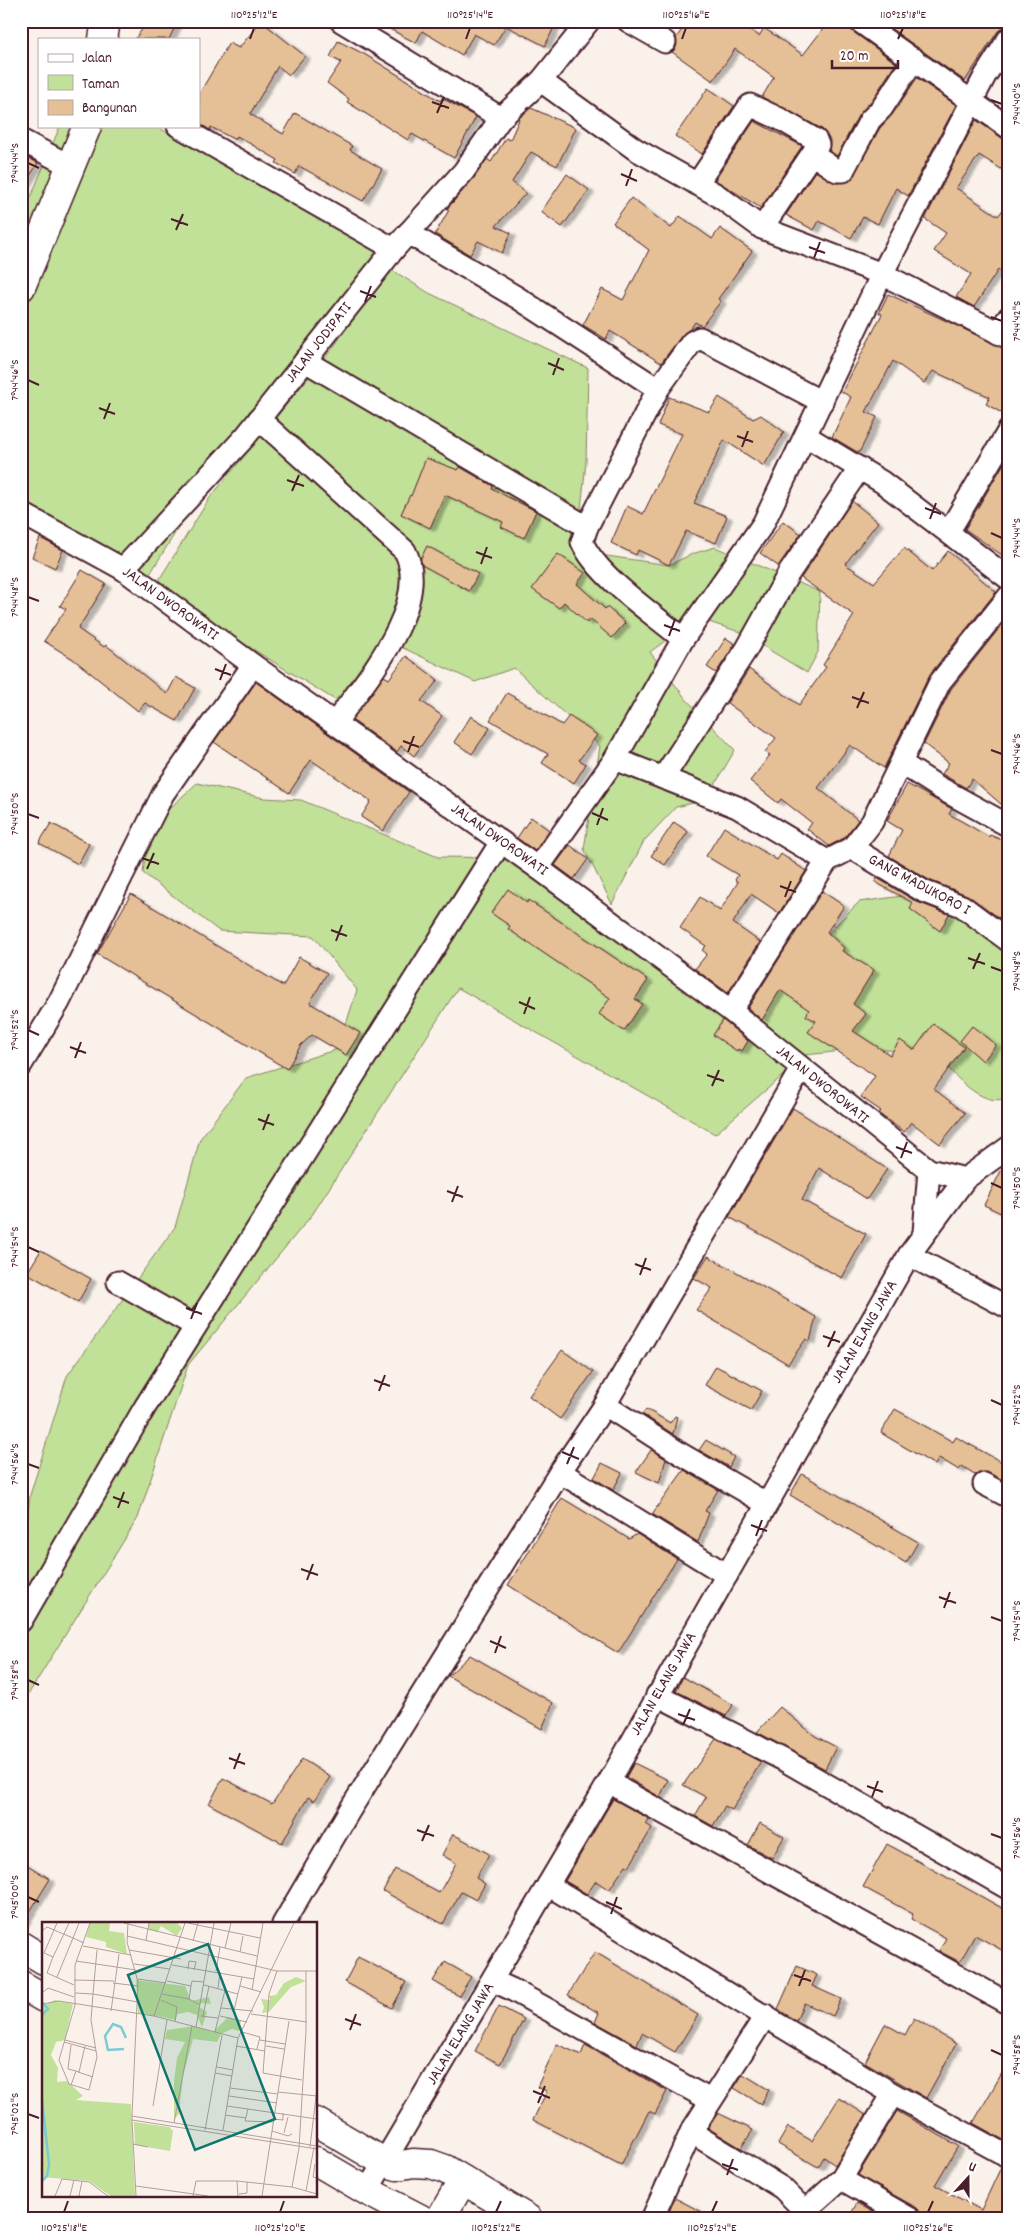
<svg xmlns="http://www.w3.org/2000/svg" width="1030" height="2240" font-family="Dekko,sans-serif">
	<defs>
		<filter id="shadow"><feDropShadow dx="5.5" dy="3" stdDeviation="1" flood-color="#0004"/></filter>
	</defs>
	<rect width="100%" height="100%" fill="#faf2ea"/>
	<filter id="ink" filterUnits="userSpaceOnUse"><feTurbulence type="fractalNoise" baseFrequency=".02" numOctaves="2"/><feDisplacementMap in="SourceGraphic" scale="10" xChannelSelector="R" yChannelSelector="G"/><feConvolveMatrix kernelMatrix="1 2 1 2 8 2 1 2 1" color-interpolation-filters="sRGB"/></filter>
	<g filter="url(#ink)">
		<g fill="#c1e098" stroke="#868062">
			<path d="M60 126H155L395 249 237 433 148 577 21 505V221Z"/>
			<path d="M389 268 429 293 588 368 586 462 580 519 593 554 669 565 692 554 715 547 820 592 818 652 807 673 740 632 696 618 650 652 686 699 735 750 706 800 676 807 644 841 612 904 584 849 600 746 514 668 475 682 399 646 335 700 154 588 209 499 332 349Z"/>
			<path d="M197 783 264 798 301 800 438 857 525 858 715 997 739 976 774 990 831 948 829 932 859 902 909 895 944 893 1009 948V1097C981 1111 949 1069 934 1052L862 1049 786 1057 795 1065 715 1134 458 988 312 1215 188 1365 138 1518 21 1706V1581L30 1495 67 1376 175 1227 200 1139 246 1078 338 1049 357 990 313 936 219 931 143 873 148 828Z"/>
		</g>
		<g fill="#e5bf95" stroke="#4a1f2b" filter="url(#shadow)">
			<path d="M148 21H178L169 39H135Z"/>
			<path d="M261 21 305 56 289 75 278 66 250 114 283 134 295 113 352 146 350 150 382 169 363 201 299 166 295 174 276 163 278 160 237 136 235 140 211 127 210 130 199 123V94L229 43 239 48Z"/>
			<path d="M375 21H557L545 46 506 26 494 45 474 34 462 55 422 31 416 43Z"/>
			<path d="M688 21H737L759 36 764 28 803 55 829 21H846L852 31 896 63 872 100 859 114 837 156 829 150 830 140 822 129 762 97 774 77 735 49 713 81 672 52 676 48V38Z"/>
			<path d="M895 21H1009V26L998 31 965 81 890 28Z"/>
			<path d="M338 41 364 54 440 101 442 98 476 117 454 158 412 134 408 140 347 102 349 99 327 83 341 62 330 57Z"/>
			<path d="M1009 62V77L1002 73Z"/>
			<path d="M917 78 956 105 908 196 896 188 878 224 863 217 851 238 819 221 814 230 786 215 815 171 836 183 850 181 880 128 892 115Z"/>
			<path d="M708 88 734 106 702 154 675 136Z"/>
			<path d="M531 108 576 128 557 166 531 152 512 182 526 193 496 226 511 233 502 253 478 241 470 255 435 234 449 210 447 209 473 179 487 159 491 162 506 138 510 140 520 117Z"/>
			<path d="M976 120 1002 138 1009 140V174L979 155 956 188 998 216 1009 202V277L998 270 974 307 956 297 971 274 934 251 946 233 925 219Z"/>
			<path d="M754 121 802 146 761 208 715 180Z"/>
			<path d="M21 154 38 163 21 190Z"/>
			<path d="M567 174 589 190 562 227 541 212Z"/>
			<path d="M631 198 671 228 680 216 712 239 720 228 752 251 718 299 721 301 702 326 695 322 691 328 682 335 661 363 610 331 606 339 583 325 602 289 623 300 649 250 613 223Z"/>
			<path d="M888 294 1009 350V417L986 404 990 397 933 371 924 383 893 361 866 412 877 417 859 453 832 437 851 397 842 392 882 314 879 313Z"/>
			<path d="M669 397 709 412 719 397 753 419 761 415 784 432 764 466 724 440 694 503 727 516 716 543 686 531 669 565 638 550 636 555 611 543 627 506 643 514 682 434 658 425Z"/>
			<path d="M1009 455V560L965 529Z"/>
			<path d="M426 458 458 470 460 467 493 486 492 489 536 511 524 538 501 527 503 522 445 495 430 528 401 514 410 495 411 496Z"/>
			<path d="M852 501 878 522 845 564 874 583 904 548 932 571 948 551 996 592 930 674 884 768 850 745 818 788 858 820 844 838 829 846 807 829 812 823 781 799 778 803 750 781 770 755 765 752 776 738 727 703 749 669 799 705 826 667 823 665 854 615 801 578Z"/>
			<path d="M783 521 801 534 778 566 760 553Z"/>
			<path d="M40 538 63 550 55 568 32 557Z"/>
			<path d="M427 546 478 574 469 591 422 565 420 560Z"/>
			<path d="M558 554 585 573 577 584 605 609 607 607 625 623 612 638 590 619 587 623 564 602 559 608 532 589Z"/>
			<path d="M82 570 106 584 78 629 104 647 106 645 167 694 176 677 195 688 177 721 145 703 138 711 73 659 44 641 66 609 60 606Z"/>
			<path d="M1009 616V811L972 779 966 788 942 774 949 763 924 744 951 689Z"/>
			<path d="M726 638 735 644 716 673 707 667Z"/>
			<path d="M406 656 438 680 421 701 442 716 414 756 401 746 397 752 352 720 384 676 389 679Z"/>
			<path d="M256 682 409 792 383 831 361 817 371 801 311 760 289 793 214 742Z"/>
			<path d="M507 693 562 725 569 716 597 735 579 760 586 764 574 783 542 763 548 754 490 720Z"/>
			<path d="M471 716 490 728 472 754 454 742Z"/>
			<path d="M907 784 952 809 949 814 989 837 990 835 1009 843V925L969 896 929 880 889 856 902 830 887 821Z"/>
			<path d="M531 817 549 830 535 851 517 838Z"/>
			<path d="M674 822 688 832 665 865 651 856Z"/>
			<path d="M51 823 89 844 78 864 39 843Z"/>
			<path d="M724 827 777 860 781 854 806 871 779 913 751 894 733 923 760 942 728 993 695 969 707 954 702 950 706 946 680 928 700 897 720 911 738 882 735 880 738 875 706 856Z"/>
			<path d="M570 845 588 859 574 879 555 865Z"/>
			<path d="M877 878 917 902 949 914 940 931 910 909 913 903 875 882Z"/>
			<path d="M508 889 527 903 528 900 648 980 635 999 642 1004 624 1031 599 1014 610 998 508 929 510 926 491 913Z"/>
			<path d="M822 891 844 906 827 932 844 948 842 951 874 970 853 1004 866 1014 853 1031 890 1055 900 1040 914 1050 933 1024 964 1047 934 1089 965 1113 940 1144 911 1122 904 1132 878 1113 881 1111 861 1097 875 1076 808 1032 816 1021 806 1016 809 1010 780 990 762 1020 748 1008Z"/>
			<path d="M131 894 283 986 299 957 327 973 310 1003 360 1033 346 1055 312 1035 301 1045 287 1069 97 954Z"/>
			<path d="M723 1020 748 1041 742 1051 738 1049 737 1051 713 1035Z"/>
			<path d="M972 1026 996 1045 983 1061 960 1041Z"/>
			<path d="M793 1108 887 1169 867 1199 819 1168 802 1200 866 1234 842 1278 729 1217Z"/>
			<path d="M1009 1163V1217L984 1205 1003 1167Z"/>
			<path d="M41 1250 91 1279 78 1302 27 1273Z"/>
			<path d="M708 1256 816 1317 810 1341 806 1339 788 1364 696 1310 712 1288 694 1278Z"/>
			<path d="M562 1350 593 1372 560 1419 529 1396Z"/>
			<path d="M716 1366 762 1391 751 1410 705 1385Z"/>
			<path d="M646 1409 670 1423 675 1416 677 1417 673 1434 642 1414Z"/>
			<path d="M895 1409 953 1442 956 1437 1009 1466V1483L989 1473 983 1472 976 1475 962 1466 959 1470 939 1458 935 1465 881 1433Z"/>
			<path d="M706 1440 734 1457 729 1467 699 1450Z"/>
			<path d="M651 1450 666 1459 659 1483 636 1472Z"/>
			<path d="M602 1463 622 1473 613 1490 594 1478Z"/>
			<path d="M684 1470 718 1490 705 1511 709 1513 698 1542 652 1514Z"/>
			<path d="M802 1474 918 1542 906 1563 790 1495Z"/>
			<path d="M562 1498 629 1539 637 1534 677 1559 618 1653 508 1585Z"/>
			<path d="M470 1655 553 1703 542 1729 448 1676Z"/>
			<path d="M683 1677 733 1705 726 1716 676 1691Z"/>
			<path d="M780 1707 815 1736 836 1747 825 1769 757 1732Z"/>
			<path d="M716 1739 761 1762 732 1810 725 1806 713 1826 695 1816 706 1797 683 1785Z"/>
			<path d="M302 1759 330 1777 314 1801 308 1797 282 1843 209 1804 223 1778 272 1804Z"/>
			<path d="M634 1763 668 1780 660 1797 626 1777Z"/>
			<path d="M613 1799 649 1819 646 1824 652 1828 629 1867 626 1865 609 1890 596 1881 587 1894 565 1881Z"/>
			<path d="M760 1823 784 1837 772 1858 748 1845Z"/>
			<path d="M453 1834 489 1854 476 1878 485 1884 476 1900 461 1892 443 1924 383 1891 395 1869 439 1893 456 1863 442 1855Z"/>
			<path d="M887 1844 1009 1912V1954L975 1935 960 1962 939 1951 946 1938 911 1919 913 1914 863 1887Z"/>
			<path d="M21 1861 50 1879 21 1926Z"/>
			<path d="M595 1952 698 2015 675 2052 642 2033 637 2045 595 2022 599 2013 568 1995Z"/>
			<path d="M358 1957 406 1982 392 2008 345 1982Z"/>
			<path d="M445 1962 471 1977 459 1996 433 1981Z"/>
			<path d="M797 1966 817 1975 812 1986 841 1999 833 2016 804 2003 796 2021 778 2009Z"/>
			<path d="M499 2006 524 2019 500 2064 475 2051Z"/>
			<path d="M914 2018 956 2044 926 2098 865 2062 885 2024 905 2035Z"/>
			<path d="M557 2044 581 2055 585 2045 667 2091 655 2114 649 2111 621 2165 533 2120 547 2091 537 2087Z"/>
			<path d="M1009 2061V2143L973 2123Z"/>
			<path d="M743 2074 769 2090 761 2104 734 2088Z"/>
			<path d="M839 2098 866 2115 835 2165 824 2157 818 2167 778 2144 788 2127 812 2141Z"/>
			<path d="M897 2111 958 2146 935 2185 981 2210 1001 2167 1009 2169V2219H923L917 2208 858 2175Z"/>
			<path d="M718 2113 753 2130 741 2148 708 2128Z"/>
			<path d="M675 2198 715 2219H666Z"/>
			<path d="M857 2203 885 2219H848Z"/>
		</g>
		<g fill="none" stroke-linecap="round" stroke-linejoin="round">
			<defs>
				<g id="street">
					<path d="M341 21 501 118"/>
					<path d="M628 21 665 42"/>
					<path d="M859 21 1009 128"/>
					<path d="M541 81 635 149 717 195 762 228 882 274 1009 338"/>
					<path d="M178 126 394 249"/>
					<path d="M21 140 72 167"/>
					<path d="M812 154 837 171H843L870 120 882 108 914 59"/>
					<path d="M697 184 750 105 780 119 816 140 818 145 762 228"/>
					<path d="M408 233 518 298 658 389 587 527 582 542C598 577 652 613 683 639"/>
					<path d="M998 333 1009 317"/>
					<path d="M305 361 587 527"/>
					<path d="M658 389 692 342 700 338 822 402"/>
					<path d="M259 419 405 551C432 605 365 681 335 723"/>
					<path d="M806 436 882 482 1009 579"/>
					<path d="M21 513 123 569 253 665 538 868 731 1011 929 1170 965 1179"/>
					<path d="M949 531 1009 430"/>
					<path d="M123 569 245 437 394 249 464 171 501 118 541 81 589 21"/>
					<path d="M615 759 737 807 827 861"/>
					<path d="M901 763 940 788 1009 826"/>
					<path d="M663 778 746 650 789 573 860 468"/>
					<path d="M852 848 923 891 962 906 1009 941"/>
					<path d="M538 868 615 759 683 639 763 524 882 274 985 76 1009 38"/>
					<path d="M731 1011 827 861 852 848 872 822 940 682 1009 596"/>
					<path d="M21 1065 59 1002 163 794 253 665"/>
					<path d="M924 1232 929 1170"/>
					<path d="M909 1255 1009 1308"/>
					<path d="M118 1282 195 1326"/>
					<path d="M605 1405 681 1454 767 1504"/>
					<path d="M560 1472 727 1575"/>
					<path d="M984 1484 1009 1497"/>
					<path d="M21 1621 145 1407 501 842"/>
					<path d="M657 1695 782 1759 1009 1889"/>
					<path d="M610 1780 622 1790 1009 2004"/>
					<path d="M548 1885 893 2094 1009 2157"/>
					<path d="M283 1924 348 1813 560 1472 605 1405 801 1069"/>
					<path d="M493 1981 511 1989 710 2100"/>
					<path d="M766 2015 691 2132 782 2188 805 2211 841 2179 911 2219"/>
					<path d="M841 2179 893 2094"/>
					<path d="M367 2191 610 1780 909 1255 965 1179 1009 1147"/>
					<path d="M652 2219 691 2132"/>
				</g>
				<g id="secondary">
					<path d="M103 39 106 21"/>
					<path d="M21 287 87 126"/>
					<path d="M21 1946 44 1960"/>
					<path d="M21 1985 44 1998"/>
					<path d="M316 2122 384 2162 397 2166 413 2163 431 2164 445 2169 528 2219"/>
					<path d="M316 2161 367 2191 421 2219"/>
					<path d="M440 2219 463 2180"/>
				</g>
			</defs>
			<use href="#street" stroke="#4a1f2b" stroke-width="25"/>
			<use href="#secondary" stroke="#4a1f2b" stroke-width="31"/>
			<use href="#street" stroke="#fff" stroke-width="21"/>
			<use href="#secondary" stroke="#fff" stroke-width="28"/>
		</g>
	</g>
	<path fill="none" stroke="#4a1f2b" stroke-width="2" d="M250 39 254 28M466 39 470 28M682 39 686 28M898 39 903 28M991 100 1002 104M432 102 449 108M437 113 444 97M28 163 39 168M621 174 637 181M626 186 632 169M171 219 188 225M176 230 183 214M809 247 825 253M814 258 820 242M360 291 376 297M365 302 371 286M991 317 1002 321M548 363 564 370M553 375 559 358M28 380 39 385M99 408 115 414M104 419 110 403M737 436 753 442M742 447 748 431M287 480 304 486M292 491 299 475M925 508 941 514M930 519 936 503M991 533 1002 538M476 552 492 558M481 564 487 547M28 597 39 601M664 625 680 631M669 636 675 619M215 669 231 675M220 680 226 664M852 697 869 703M857 708 864 692M403 741 419 747M991 750 1002 754M408 752 414 736M592 813 608 820M28 814 39 818M597 825 603 808M142 858 159 864M147 869 154 853M780 886 796 892M785 897 791 881M331 930 347 936M336 941 342 925M968 958 985 964M991 967 1002 971M973 969 980 953M519 1002 535 1009M524 1014 530 997M28 1030 39 1035M70 1047 86 1053M75 1058 81 1042M707 1075 724 1081M712 1086 719 1070M258 1119 274 1125M263 1130 269 1114M896 1147 912 1153M901 1158 907 1142M991 1183 1002 1188M447 1191 463 1197M452 1202 458 1186M28 1247 39 1252M635 1264 651 1270M640 1275 646 1258M186 1308 202 1314M191 1319 197 1303M823 1336 840 1342M828 1347 835 1331M374 1380 390 1386M379 1391 385 1375M991 1400 1002 1405M562 1452 579 1459M28 1464 39 1468M567 1464 574 1447M113 1497 129 1503M118 1508 124 1492M751 1525 767 1531M756 1536 762 1520M301 1569 318 1575M307 1580 313 1564M939 1597 956 1603M944 1608 950 1592M991 1617 1002 1621M490 1641 506 1648M495 1653 501 1636M28 1680 39 1685M678 1714 695 1720M683 1725 690 1709M229 1758 245 1764M234 1769 240 1753M867 1786 883 1792M872 1797 878 1781M417 1830 434 1836M991 1834 1002 1838M422 1841 429 1825M28 1897 39 1902M606 1902 622 1909M611 1914 617 1897M794 1975 811 1981M799 1986 805 1970M345 2019 361 2025M350 2030 356 2014M991 2050 1002 2055M533 2091 550 2098M538 2103 545 2086M28 2114 39 2118M722 2164 738 2170M727 2175 733 2159M64 2212 68 2201M280 2212 284 2201M496 2212 501 2201M712 2212 717 2201M928 2212 933 2201"/>
	<g text-anchor="middle" dominant-baseline="central" stroke-width="4" stroke-linejoin="round" paint-order="stroke">
		<g font-size="16" fill="#4a1f2b" stroke="#fff">
			<text transform="translate(319 343) rotate(-52)">JALAN JODIPATI</text>
			<text transform="translate(170 604) rotate(36)">JALAN DWOROWATI</text>
			<text transform="translate(499 840) rotate(35)">JALAN DWOROWATI</text>
			<text transform="translate(919 885) rotate(28)">GANG MADUKORO I</text>
			<text transform="translate(822 1085) rotate(39)">JALAN DWOROWATI</text>
			<text transform="translate(865 1332) rotate(-60)">JALAN ELANG JAWA</text>
			<text transform="translate(664 1684) rotate(-60)">JALAN ELANG JAWA</text>
			<text transform="translate(461 2034) rotate(-59)">JALAN ELANG JAWA</text>
		</g>
	</g>
	<g transform="translate(42 1922)">
		<rect width="275" height="275" fill="#faf2ea"/>
		<path d="M48 1H68L67 9 82 11 85 32 64 25V20L44 15ZM107 1H135L140 6 135 14 119 4 116 10 107 8ZM254 55 264 59 249 65 227 90 220 91 222 85 219 77 228 78 227 74 234 73 242 61ZM94 58 143 64 149 79 167 75 169 82 159 81 156 84 165 90 160 105 155 93 146 90 136 92 133 98 115 94 124 63 115 94 96 91ZM13 78 31 82 23 118 14 120 9 133 16 146 15 160 25 159 41 174 34 178 89 182 93 274H69L47 259 0 255V84ZM186 95 199 99 197 109 190 107 179 112 175 120 151 117 141 154 137 192 132 198V159L135 136 143 120 123 117 125 108 152 104 171 110ZM92 200 127 205 131 209 128 229 93 223Z" fill="#c1e098"/>
		<path fill="none" stroke="#7bcbd4" stroke-width="2.5" d="M0 80 6 87 0 93M82 127 66 128 63 114 71 102 79 105 84 116M0 177 7 242 5 254 0 259"/>
		<path fill="none" stroke="#b49e9e" stroke-width="1" d="M15 1 2 31 11 35 5 51 32 63M37 1 31 16 42 21M48 1 33 43V83L17 138 27 162 47 168 55 135 49 98 51 72 96 80M82 1 215 34M86 1 85 20 96 60 90 194M146 1 218 16M0 9 5 5 31 16 15 55M85 14 235 49H275M104 18 107 1M151 19 156 1M41 24 89 33M183 26 189 1M87 28 139 37M198 30 201 14M11 35 27 1M34 39 94 48M92 42 128 47M130 43 212 57M146 47 147 39 154 40 152 48M174 49 178 25M235 49 227 72 221 151 260 158M96 57 124 61M32 58 72 59M125 59 149 64 147 77M71 61 96 64M162 63 196 72M149 64 150 59 162 60M198 64 219 70M176 66 178 50M210 68 221 1M0 71 6 66 32 75M33 71 51 72 55 28M120 72 147 77 158 83M119 78 135 85 133 100M0 82 17 79 112 94 196 116M179 86 211 89M192 88 200 55M69 89 77 32M209 92 265 100M112 94 143 1M159 94 176 96M161 94 167 64M178 94 205 100M154 105 172 1M173 110 183 68M200 110 218 115 215 127M23 118 54 126M218 118 243 122M22 120 54 129M29 123 26 147 34 149M194 124 223 129M224 124 242 127M175 145 191 148M36 150 51 155M173 151 190 154M29 163 34 149 37 150 43 124M188 166 236 172M236 170 275 174M187 174 235 181M111 184 125 98M185 184 275 197M206 187 203 199 231 200M183 193 204 196M232 197 241 198V191M90 198 94 274M132 201 150 104M163 208 180 113M181 208 196 116 252 1M230 209 246 214 250 212M242 211 246 195M91 222 106 225M275 224 90 194V198L275 227M268 225 275 166M273 242 271 255 275 256M195 259 196 274M94 264 166 274M250 265 257 226 264 109V49M264 269 272 225M197 272 205 271V260M13 274 20 257 47 260 66 274M28 274 32 258M37 274 40 259M151 274 154 259H195L250 265 275 272M220 274 247 99"/>
		<path fill="#0f766e" fill-opacity="0.15" stroke="#0f766e" stroke-width="2.5" d="M166 22 233 197 153 228 86 53Z"/>
		<rect width="275" height="275" fill="none" stroke="#4a1f2b" stroke-width="2.5"/>
	</g>
	<rect width="1030" height="2240" fill="none" stroke="#fff" stroke-width="55"/>
	<rect x="38" y="38" width="162" height="90" fill="#ffffff" stroke="#b7a5aa"/>
	<rect x="48" y="54" width="25" height="8" fill="#ffffff" stroke="#b7a5aa"/>
	<text x="82" y="62" font-size="15" fill="#4a1f2b">Jalan</text>
	<rect x="48" y="75" width="25" height="15" fill="#c1e098" stroke="#b7a5aa"/>
	<text x="82" y="88" font-size="15" fill="#4a1f2b">Taman</text>
	<rect x="48" y="100" width="25" height="15" fill="#e5bf95" stroke="#b7a5aa"/>
	<text x="82" y="112" font-size="15" fill="#4a1f2b">Bangunan</text>
	<g transform="translate(968 2178) rotate(21)" stroke="#ffffff" stroke-width="4" paint-order="stroke">
	<path d="M0-4L9 19L0 12L-9 19Z" fill="#4a1f2b"/>
	<text y="-8" font-size="14" font-weight="bold" text-anchor="middle" fill="#4a1f2b">U</text>
	</g>
	<path d="M832 60v8h66v-8" fill="none" stroke="#4a1f2b" stroke-width="2.5"/>
	<text x="840" y="60" font-size="15" fill="#4a1f2b" stroke="#ffffff" stroke-width="4" paint-order="stroke">20 m</text>
	<rect x="28" y="28" width="974" height="2184" fill="none" stroke="#4a1f2b" stroke-width="2"/>
	<g font-size="12" text-anchor="middle" fill="#4a1f2b">
		<text x="254" y="18">110°25'12"E</text>
		<text x="470" y="18">110°25'14"E</text>
		<text x="686" y="18">110°25'16"E</text>
		<text x="903" y="18">110°25'18"E</text>
		<text transform="translate(1016 104) rotate(-90)" y="4">7°44'40"S</text>
		<text transform="translate(14 163) rotate(-90)" y="4">7°44'44"S</text>
		<text transform="translate(1016 321) rotate(-90)" y="4">7°44'42"S</text>
		<text transform="translate(14 380) rotate(-90)" y="4">7°44'46"S</text>
		<text transform="translate(1016 538) rotate(-90)" y="4">7°44'44"S</text>
		<text transform="translate(14 597) rotate(-90)" y="4">7°44'48"S</text>
		<text transform="translate(1016 754) rotate(-90)" y="4">7°44'46"S</text>
		<text transform="translate(14 814) rotate(-90)" y="4">7°44'50"S</text>
		<text transform="translate(1016 971) rotate(-90)" y="4">7°44'48"S</text>
		<text transform="translate(14 1030) rotate(-90)" y="4">7°44'52"S</text>
		<text transform="translate(1016 1188) rotate(-90)" y="4">7°44'50"S</text>
		<text transform="translate(14 1247) rotate(-90)" y="4">7°44'54"S</text>
		<text transform="translate(1016 1405) rotate(-90)" y="4">7°44'52"S</text>
		<text transform="translate(14 1464) rotate(-90)" y="4">7°44'56"S</text>
		<text transform="translate(1016 1621) rotate(-90)" y="4">7°44'54"S</text>
		<text transform="translate(14 1680) rotate(-90)" y="4">7°44'58"S</text>
		<text transform="translate(1016 1838) rotate(-90)" y="4">7°44'56"S</text>
		<text transform="translate(14 1897) rotate(-90)" y="4">7°45'00"S</text>
		<text transform="translate(1016 2055) rotate(-90)" y="4">7°44'58"S</text>
		<text transform="translate(14 2114) rotate(-90)" y="4">7°45'02"S</text>
		<text x="64" y="2231">110°25'18"E</text>
		<text x="280" y="2231">110°25'20"E</text>
		<text x="496" y="2231">110°25'22"E</text>
		<text x="712" y="2231">110°25'24"E</text>
		<text x="928" y="2231">110°25'26"E</text>
	</g>
</svg>
